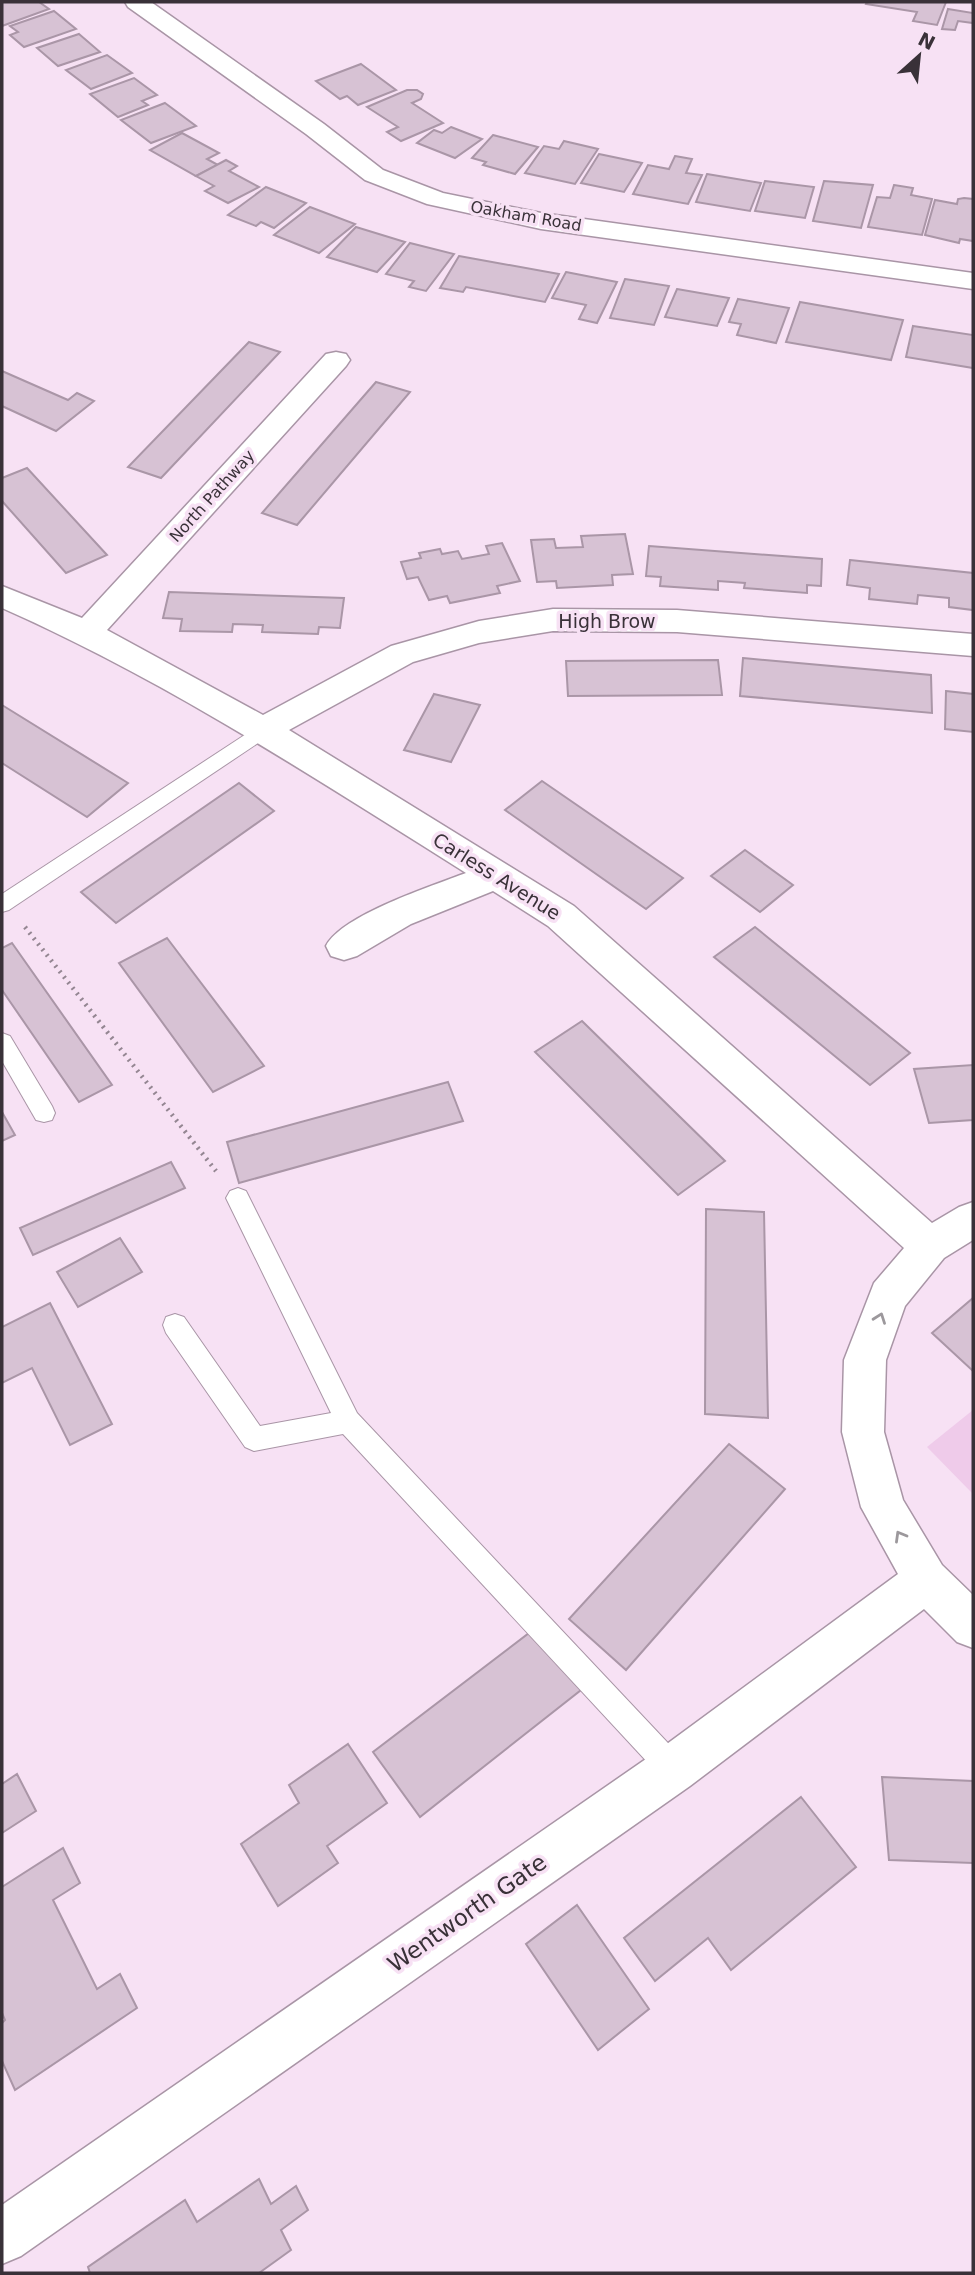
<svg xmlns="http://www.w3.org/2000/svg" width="975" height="2275" font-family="'DejaVu Sans',sans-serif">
	<rect width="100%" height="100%" fill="#f7e1f4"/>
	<path fill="#efcbea" d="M973 1410V1494L927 1447Z"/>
	<g fill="#d7c2d4" stroke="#aa96a7" stroke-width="2">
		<path d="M2 2H39L49 9 2 26Z"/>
		<path d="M867 2H946L937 25 913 21 917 12 866 4Z"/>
		<path d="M948 9 973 13V23L958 21 955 30 942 29Z"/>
		<path d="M54 11 76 29 24 47 10 35 18 32 10 26Z"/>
		<path d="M79 34 100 52 58 66 37 48Z"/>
		<path d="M107 55 132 73 91 89 66 70Z"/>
		<path d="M361 64 396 90 358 105 347 96 340 99 316 81Z"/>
		<path d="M134 78 157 95 142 101 148 105 118 117 90 94Z"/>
		<path d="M407 90H417L423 94 421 99 412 103 443 123 401 141 387 132 398 127 367 107Z"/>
		<path d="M165 103 196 126 151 143 121 120Z"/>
		<path d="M451 127 482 139 455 158 417 143 434 130 442 133Z"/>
		<path d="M182 133 219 153 207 159 218 165 196 176 150 150Z"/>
		<path d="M493 135 538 147 515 174 483 165 486 162 472 158Z"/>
		<path d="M564 141 598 149 575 184 525 173 544 146 559 149Z"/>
		<path d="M599 154 642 163 624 192 581 183Z"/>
		<path d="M675 156 692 159 686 173 702 175 688 204 633 194 648 165 669 169Z"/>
		<path d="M226 160 237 166 229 171 259 187 228 203 205 191 214 186 196 176Z"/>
		<path d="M707 174 761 183 750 211 696 202Z"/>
		<path d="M765 181 814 187 805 218 755 211Z"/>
		<path d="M824 181 873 185 861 228 813 221Z"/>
		<path d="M894 185 913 188 911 195 932 199 922 235 868 227 877 197 890 198Z"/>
		<path d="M266 187 306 203 274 228 261 222 256 226 228 215Z"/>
		<path d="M964 198 973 199V241L960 239 959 243 925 235 935 200 957 204 958 199Z"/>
		<path d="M310 207 355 224 319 253 274 235Z"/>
		<path d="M356 227 405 242 377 272 327 257Z"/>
		<path d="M410 243 454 254 426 291 409 287 414 281 386 274Z"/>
		<path d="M459 256 559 274 545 302 466 287 463 292 440 288Z"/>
		<path d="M566 272 617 282 597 323 579 319 586 305 552 298Z"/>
		<path d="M625 279 669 286 654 325 610 318Z"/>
		<path d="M677 289 729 298 717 326 665 317Z"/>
		<path d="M738 299 789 308 776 343 737 335 741 324 729 322Z"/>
		<path d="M800 302 903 320 891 360 786 342Z"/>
		<path d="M913 326 973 335V368L906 357Z"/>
		<path d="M249 342 280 352 161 478 128 467Z"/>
		<path d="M2 371 68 400 77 393 94 401 56 431 2 406Z"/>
		<path d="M376 382 410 392 297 525 262 513Z"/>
		<path d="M27 468 107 555 66 573 2 501V478Z"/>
		<path d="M625 534 633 574 612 575 613 585 557 588 556 581 537 582 531 540 554 539 556 548 583 547 581 536Z"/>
		<path d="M502 543 520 581 497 586 500 593 450 603 447 596 429 600 418 577 407 579 401 562 421 558 419 553 440 549 442 554 458 551 462 559 489 554 486 546Z"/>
		<path d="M649 546 822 559 821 586 807 585V593L744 588 745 583 718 581V590L660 586 661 577 646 576Z"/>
		<path d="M850 560 973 573V610L949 607V598L918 595 917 604 869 599 870 588 847 585Z"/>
		<path d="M169 592 344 598 340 628 319 627 318 634 262 632 263 625 233 624 232 632 180 631 182 619 163 618Z"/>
		<path d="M743 658 931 675 932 713 740 696Z"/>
		<path d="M718 660 722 695 568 696 566 661Z"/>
		<path d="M946 691 973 694V732L945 729Z"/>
		<path d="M434 694 480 705 451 762 404 750Z"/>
		<path d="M2 705 128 783 87 817 2 763Z"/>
		<path d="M542 781 683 878 646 909 505 810Z"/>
		<path d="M239 783 274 811 116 923 81 892Z"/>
		<path d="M745 850 793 885 760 912 711 876Z"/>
		<path d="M755 927 910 1053 870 1085 714 957Z"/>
		<path d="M167 938 264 1066 213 1092 119 963Z"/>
		<path d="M12 943 112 1085 79 1102 2 990V948Z"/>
		<path d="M582 1021 725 1161 678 1195 535 1052Z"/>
		<path d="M973 1065V1120L929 1123 914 1069Z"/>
		<path d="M448 1082 463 1121 239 1183 227 1142Z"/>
		<path d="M2 1112 15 1135 2 1141Z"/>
		<path d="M171 1162 185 1188 33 1255 20 1228Z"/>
		<path d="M706 1209 764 1212 768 1418 705 1414Z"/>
		<path d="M120 1238 142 1272 78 1307 57 1272Z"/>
		<path d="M973 1298V1371L932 1333Z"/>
		<path d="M50 1303 112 1424 70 1445 32 1368 2 1383V1327Z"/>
		<path d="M729 1444 785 1489 626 1670 569 1619Z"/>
		<path d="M533 1630 581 1690 420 1817 373 1752Z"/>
		<path d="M348 1744 387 1803 327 1846 338 1863 278 1906 241 1844 299 1803 289 1785Z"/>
		<path d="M17 1774 36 1811 2 1833V1784Z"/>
		<path d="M882 1777 973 1781V1863L889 1860Z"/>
		<path d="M801 1797 856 1867 731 1970 708 1938 655 1981 624 1938Z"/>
		<path d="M63 1848 80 1883 53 1900 97 1989 120 1974 137 2008 15 2090 2 2061V2023L5 2020 2 2013V1887Z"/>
		<path d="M577 1905 649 2009 598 2050 526 1944Z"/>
		<path d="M259 2179 271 2204 296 2186 308 2210 281 2230 291 2250 259 2273H90L88 2267 185 2200 197 2222Z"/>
	</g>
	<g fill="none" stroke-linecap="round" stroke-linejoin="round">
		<defs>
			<g id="lane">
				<path d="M263 723 270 725 273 730 270 735 9 910 2 912V894Z"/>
				<path d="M2 1033 10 1036 52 1106 55 1113 52 1120 44 1122 36 1120 2 1061Z"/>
				<path d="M238 1188 246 1191 357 1413 683 1759 687 1769 683 1779 673 1783 663 1779 343 1434 254 1451 245 1447 166 1333 163 1325 166 1317 175 1314 184 1317 260 1426 331 1413 226 1198 230 1191Z"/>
			</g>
			<g id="street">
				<path d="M125 2H151L324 124 383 170 443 193 541 213 973 273V289L541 229 427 204 365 180 306 134 128 7Z"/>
				<path d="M336 352 346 354 350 360 346 366 107 630 263 715 391 646 479 621 553 609 677 610 973 634V656L677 632 553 631 479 643 413 662 289 730 574 906 932 1223 959 1207 973 1202V1240L944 1258 905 1306 886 1360 884 1432 903 1500 942 1565 973 1595V1648L957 1642 924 1609 690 1786 21 2256 2 2264V2205L656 1752 898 1574 861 1507 842 1432 844 1360 874 1283 904 1248 548 926 493 891 411 924 357 956 344 960 331 956 326 946C342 915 432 886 466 873 315 778 165 680 2 608V586L82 618 326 354Z"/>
			</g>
		</defs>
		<use href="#lane" stroke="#a995a6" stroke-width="2"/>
		<use href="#street" stroke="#a995a6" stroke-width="3"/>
		<path stroke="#948692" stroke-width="4.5" stroke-dasharray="2 5" stroke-linecap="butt" d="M25 927 216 1171"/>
		<use href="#lane" fill="#fff" fill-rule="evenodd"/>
		<use href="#street" fill="#fff" fill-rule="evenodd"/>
	</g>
	<defs><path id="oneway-chevron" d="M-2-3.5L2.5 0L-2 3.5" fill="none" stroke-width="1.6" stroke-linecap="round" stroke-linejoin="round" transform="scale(1.75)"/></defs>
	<g stroke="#9c989c">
		<use href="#oneway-chevron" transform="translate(880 1318) rotate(-70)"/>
		<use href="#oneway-chevron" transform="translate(900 1536) rotate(-120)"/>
	</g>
	<g text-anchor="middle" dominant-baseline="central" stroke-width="7" stroke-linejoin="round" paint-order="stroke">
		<g font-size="16" fill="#393138" stroke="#f7e1f4">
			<text transform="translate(526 216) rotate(10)">Oakham Road</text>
			<text transform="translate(212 496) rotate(-48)">North Pathway</text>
		</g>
		<g font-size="19" fill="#393138" stroke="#f7e1f4">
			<text x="607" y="621">High Brow</text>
			<text transform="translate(497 876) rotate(32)">Carless Avenue</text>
		</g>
		<g font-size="23" fill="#393138" stroke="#f7e1f4">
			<text transform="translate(467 1913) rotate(-35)">Wentworth Gate</text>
		</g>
	</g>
	<rect width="975" height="2275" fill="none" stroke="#393138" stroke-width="7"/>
	<g transform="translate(919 56) rotate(27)" stroke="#f7e1f4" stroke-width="5" paint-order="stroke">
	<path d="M0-5L12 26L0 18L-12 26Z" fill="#393138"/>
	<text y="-10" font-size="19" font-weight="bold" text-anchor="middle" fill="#393138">N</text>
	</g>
</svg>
